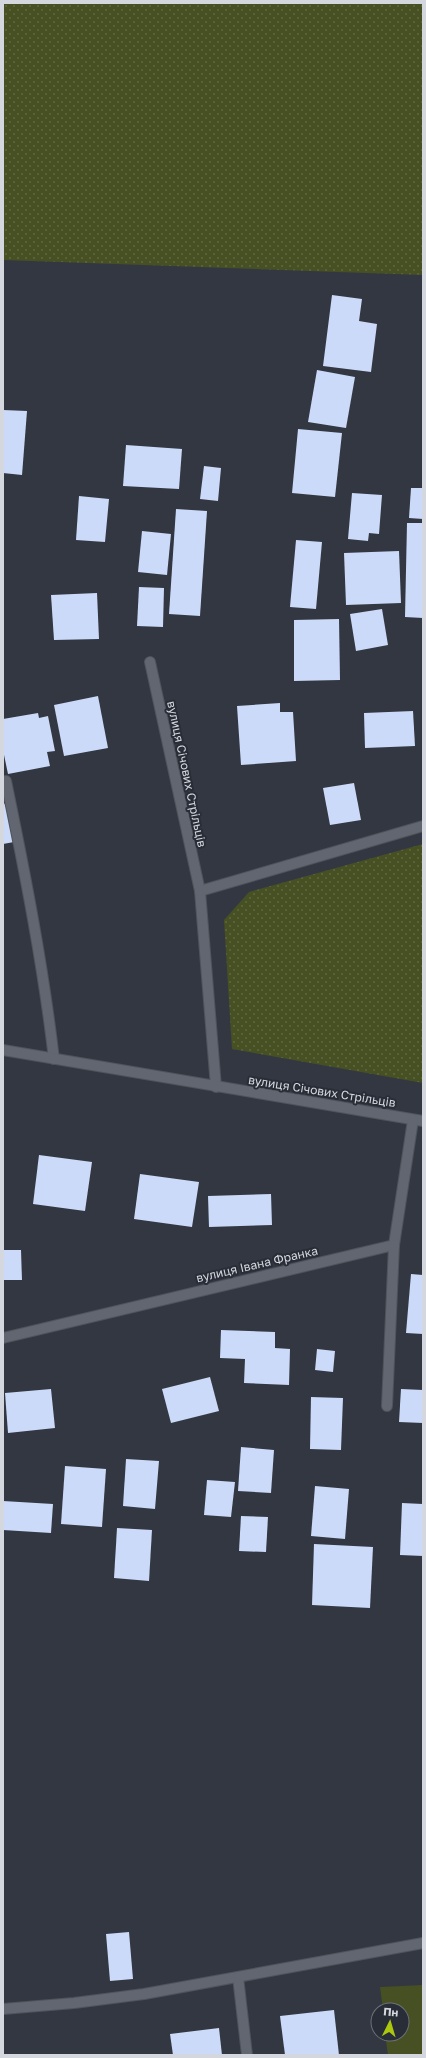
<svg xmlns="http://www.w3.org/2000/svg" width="426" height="2058" font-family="'Golos Text',sans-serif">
	<defs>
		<pattern id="grass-dots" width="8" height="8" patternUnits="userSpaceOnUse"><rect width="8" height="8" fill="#475023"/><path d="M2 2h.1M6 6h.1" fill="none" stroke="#616842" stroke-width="1.8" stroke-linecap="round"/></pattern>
	</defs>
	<rect width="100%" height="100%" fill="#333741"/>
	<g fill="url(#grass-dots)">
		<path d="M3 3H423V275L3 260Z"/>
		<path d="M423 844V1083L232 1049 224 920 249 892Z"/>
	</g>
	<path fill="#475023" d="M423 1985V2055H388L385 2034H402V2010H383L380 1987Z"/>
	<g fill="#cbdaf9">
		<path d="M332 295 362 299 359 321 377 324 371 372 323 366Z"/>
		<path d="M317 370 355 377 346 428 308 422Z"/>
		<path d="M3 410 27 411 22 475 3 473Z"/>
		<path d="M298 429 342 433 335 497 292 493Z"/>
		<path d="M126 445 182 449 179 489 123 486Z"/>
		<path d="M204 466 221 468 218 501 200 499Z"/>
		<path d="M411 488H423V519L409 518Z"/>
		<path d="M352 493 382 495 379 534 369 533 368 541 348 539Z"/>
		<path d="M79 496 109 499 105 542 76 540Z"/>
		<path d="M176 509 207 511 200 616 169 614Z"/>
		<path d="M407 523H423V618L405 617Z"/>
		<path d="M142 531 171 534 167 575 138 572Z"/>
		<path d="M296 540 322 542 316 609 290 607Z"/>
		<path d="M399 551 401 603 346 605 344 553Z"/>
		<path d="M139 587 164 588 163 627 137 626Z"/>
		<path d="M97 593 99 639 54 640 51 595Z"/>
		<path d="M382 609 388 645 356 651 350 614Z"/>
		<path d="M339 619 340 680 294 681V620Z"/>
		<path d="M98 696 108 748 64 756 54 705Z"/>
		<path d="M280 703V712H293L296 761 241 765 237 706Z"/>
		<path d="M413 711 415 746 365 748 364 713Z"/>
		<path d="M38 713 39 718 48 716 55 751 47 752 50 766 8 774 3 750V719Z"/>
		<path d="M354 783 361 820 330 825 323 788Z"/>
		<path d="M7 803 14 842 3 844V804Z"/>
		<path d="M39 1155 92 1162 85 1211 33 1204Z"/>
		<path d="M140 1174 199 1182 192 1227 134 1219Z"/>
		<path d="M271 1194 272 1225 209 1227 208 1196Z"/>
		<path d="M3 1250H21L22 1280H3Z"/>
		<path d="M411 1274 423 1275V1334L406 1333Z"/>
		<path d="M221 1330 275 1332V1348L290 1349 289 1385 244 1383 245 1359 220 1358Z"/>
		<path d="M317 1349 335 1351 333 1372 315 1370Z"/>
		<path d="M210 1377 219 1411 171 1423 162 1389Z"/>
		<path d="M51 1389 55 1428 8 1433 5 1393Z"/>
		<path d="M401 1389 423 1390V1423L399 1422Z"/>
		<path d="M311 1397 343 1398 341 1450 310 1449Z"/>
		<path d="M241 1447 274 1450 271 1493 238 1491Z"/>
		<path d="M126 1459 159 1461 155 1509 123 1506Z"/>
		<path d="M65 1466 106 1469 102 1527 61 1524Z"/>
		<path d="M207 1480 235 1482 231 1517 204 1515Z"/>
		<path d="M315 1486 349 1489 345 1539 311 1536Z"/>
		<path d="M3 1501 53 1504 51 1533 3 1530Z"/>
		<path d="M402 1503 423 1504V1556L400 1555Z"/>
		<path d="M241 1516 268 1517 266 1552 239 1551Z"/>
		<path d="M117 1528 152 1530 149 1581 114 1578Z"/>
		<path d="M314 1544 373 1547 370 1608 312 1605Z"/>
		<path d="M129 1932 133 1979 110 1981 106 1934Z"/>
		<path d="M334 2010 339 2055H285L280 2016Z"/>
		<path d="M219 2028 222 2055H173L170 2034Z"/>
	</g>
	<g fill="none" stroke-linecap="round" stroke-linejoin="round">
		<defs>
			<g id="minor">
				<path d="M150 662 200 891 216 1087"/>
				<path d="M6 781C25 873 43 965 54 1059"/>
				<path d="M200 891 423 826"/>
				<path d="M3 1050 423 1121"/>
				<path d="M3 1338 394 1245 413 1120"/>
				<path d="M387 1406 394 1245"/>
				<path d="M238 1977 247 2055"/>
				<path d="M3 2009 74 2003 144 1994 423 1943"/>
			</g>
		</defs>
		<use href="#minor" stroke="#4f535b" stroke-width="12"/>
		<use href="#minor" stroke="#616670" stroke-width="10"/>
	</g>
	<g text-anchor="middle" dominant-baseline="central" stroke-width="4" stroke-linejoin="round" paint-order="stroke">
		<g font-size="12" fill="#d4d7dd" stroke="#292d37">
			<text transform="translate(187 774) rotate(78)">вулиця Січових Стрільців</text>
			<text transform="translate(322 1091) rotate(9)">вулиця Січових Стрільців</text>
			<text transform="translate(257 1264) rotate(-13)">вулиця Івана Франка</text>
		</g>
	</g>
	<rect width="426" height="2058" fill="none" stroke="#d4d7dd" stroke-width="8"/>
	<g transform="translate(390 2022) rotate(5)"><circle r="19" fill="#292d37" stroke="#6d7179"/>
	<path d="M0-3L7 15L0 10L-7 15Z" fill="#adc60f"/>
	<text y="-6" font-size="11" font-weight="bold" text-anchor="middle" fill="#d4d7dd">Пн</text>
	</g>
</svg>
